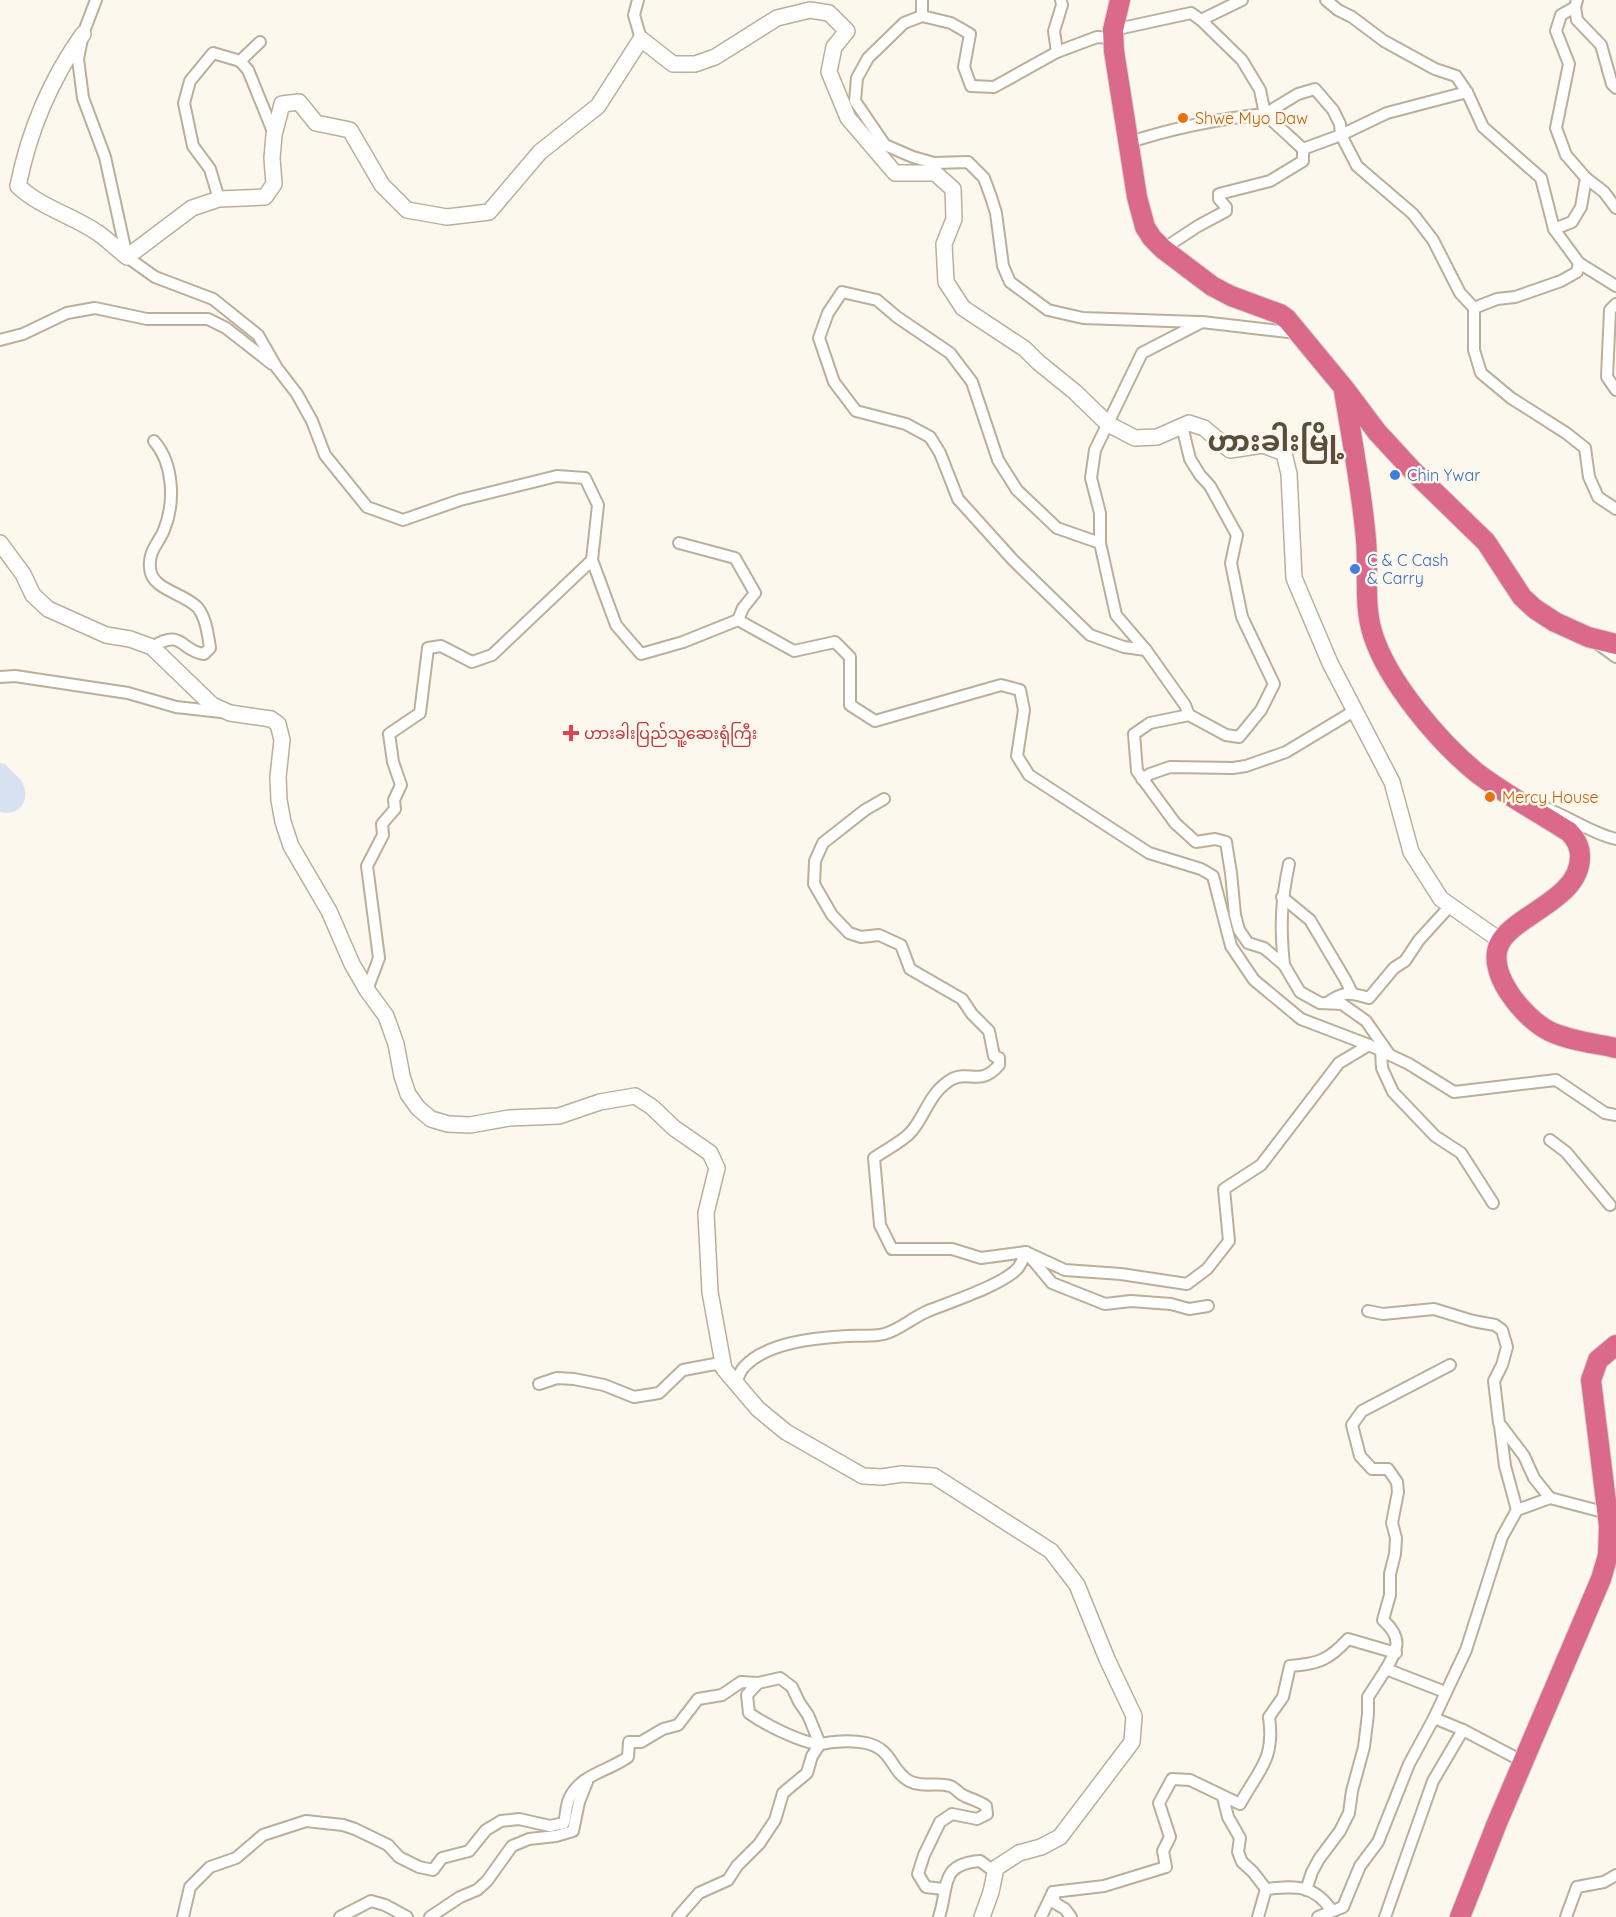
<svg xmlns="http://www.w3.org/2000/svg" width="1616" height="1917" font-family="Quicksand,'Noto Sans Myanmar',sans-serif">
	<rect width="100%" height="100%" fill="#fdf8ee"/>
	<path fill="#d6e1f2" d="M0 763 5 764C10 770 18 776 22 782 32 800 19 817 0 812Z"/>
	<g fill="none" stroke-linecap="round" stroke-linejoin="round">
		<defs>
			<g id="street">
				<path d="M96 0 83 34 78 59 83 98 105 157 127 257 155 277 213 299 258 335 277 368 297 394 312 421 325 455 367 507 403 520 460 500 557 476 585 478 598 505 592 560 616 625 641 654 683 642 738 620 794 651 835 642 850 657V705L875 721 1001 685 1020 690 1024 710 1017 756 1029 775 1149 853 1201 869 1213 876 1231 946 1254 980 1301 1019 1369 1045 1409 1064 1454 1092 1556 1080 1605 1113 1616 1115"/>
				<path d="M638 0 634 15 641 39"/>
				<path d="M922 0V16L951 23 970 34 964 67 971 86 994 87 1057 52 1097 37 1113 38"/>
				<path d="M1242 0 1201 20 1242 60 1260 90 1265 114 1298 94 1315 89 1333 110 1340 124 1341 135 1357 166 1413 214 1433 240 1460 293 1474 308V350L1481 373 1511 398 1566 433 1585 448 1589 477 1598 497 1616 509"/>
				<path d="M1326 0 1338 10 1352 17 1384 41 1435 69 1456 76 1467 92"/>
				<path d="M1577 0 1575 7 1561 15 1556 31 1569 64 1556 128 1566 155 1586 178 1604 192 1616 208"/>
				<path d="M1575 7 1577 20 1601 45 1612 84 1616 88"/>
				<path d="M922 16 904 23 868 58 857 78 855 101 885 145 913 157 934 163 968 162 984 178 991 197 996 213 1003 266 1010 282 1048 310 1083 318 1198 322"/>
				<path d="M1113 30 1191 13 1201 20"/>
				<path d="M1057 52 1054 31 1062 5 1061 0"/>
				<path d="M240 61 248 70 274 134"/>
				<path d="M1127 143C1173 128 1216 119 1265 114L1303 149 1341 135 1387 113 1467 92 1483 127 1541 178 1554 229 1579 263 1616 286"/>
				<path d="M219 199 210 169 193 146 184 103 190 81 213 53 240 61 260 42"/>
				<path d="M1554 229 1572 222 1581 207 1586 178"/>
				<path d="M1163 249 1198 226 1226 211V207L1219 199V194L1270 181 1303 161V149"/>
				<path d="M1616 304 1610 310 1607 377 1616 390"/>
				<path d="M1474 308 1497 299 1515 297 1561 281 1577 272 1579 263"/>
				<path d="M0 340 23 334 67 313 95 308 147 319H208L226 328 272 364"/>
				<path d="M1182 426 1190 459 1200 475 1210 486 1237 535 1231 563 1242 617 1274 684 1261 710 1239 737 1226 735 1189 715 1150 723 1134 734 1137 771 1175 823 1196 842 1215 839 1226 842 1231 873 1235 915 1239 930 1248 943 1264 948 1284 965 1300 992 1320 1003 1342 1004 1366 1021 1389 1054"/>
				<path d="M679 543 735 558 755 593 743 608 738 620"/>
				<path d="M1100 543 1057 528 1017 490 998 460 972 382 950 353 897 317 877 300 842 292 828 313 819 338 834 382 856 411 906 424 930 437 940 453 958 499 1013 560 1090 635 1124 647 1146 650 1116 615 1100 543V513L1091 478 1095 450 1142 353 1202 322 1297 333"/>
				<path d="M1598 644 1616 657"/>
				<path d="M152 647C183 628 180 651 204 654L210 648C208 635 206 618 198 608 185 593 151 590 150 568 148 551 159 543 164 530 175 503 174 464 154 441"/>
				<path d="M1146 650 1185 705 1189 715"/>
				<path d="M0 677 15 676 128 693 176 707 221 712"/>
				<path d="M1142 779 1150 774 1170 767 1233 768 1246 766 1286 752 1354 711"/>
				<path d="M884 799 865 810 823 843 815 861 814 884 832 915 849 933 861 937 879 935 901 945 910 969 962 999 972 1014 989 1031 994 1056 999 1058V1065C980 1087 969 1070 952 1079 927 1094 926 1117 909 1134 900 1143 885 1150 874 1158L880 1225 892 1249H952L981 1258 1026 1252 1065 1270 1121 1274 1187 1284 1207 1269 1229 1241 1224 1189 1261 1165 1339 1063 1369 1045"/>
				<path d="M1543 807C1568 816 1590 833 1616 839"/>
				<path d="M1282 897 1310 920 1345 979 1352 993"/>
				<path d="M1284 965C1280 927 1281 901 1289 864"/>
				<path d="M367 990 379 958 367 866 383 835 382 824 395 809 394 800 401 785 393 762 389 734 420 713 428 648 441 646 472 662 492 655 592 560"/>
				<path d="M1327 1003C1344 991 1349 992 1369 998L1394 968 1405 961 1419 940 1450 906"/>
				<path d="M1381 1051 1382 1068 1393 1092 1435 1136 1461 1153 1493 1203"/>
				<path d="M1550 1140 1566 1152 1610 1205"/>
				<path d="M1368 1311 1383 1314 1434 1309 1473 1321 1495 1325 1502 1330 1507 1347 1502 1365 1494 1381 1499 1423 1524 1456 1534 1478 1550 1498"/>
				<path d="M736 1383C738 1378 740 1371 744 1367 767 1342 815 1338 847 1336 859 1335 872 1337 884 1334 900 1330 913 1317 928 1311 950 1302 1003 1285 1018 1268 1021 1264 1024 1257 1026 1252L1052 1283 1105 1304 1131 1301 1171 1304 1189 1309 1208 1306"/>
				<path d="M539 1384 557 1378 574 1379 604 1385 634 1397 659 1393 683 1370 715 1364 724 1369"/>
				<path d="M1500 1426 1505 1466 1517 1510"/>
				<path d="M1445 1692 1386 1669C1398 1649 1403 1638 1383 1620L1390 1595V1574L1395 1554 1396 1538 1392 1523 1398 1492 1397 1482 1388 1469H1372L1360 1456 1352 1425 1362 1411 1450 1365"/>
				<path d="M1434 1718 1463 1730 1524 1762"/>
				<path d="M820 1744 808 1715 799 1702 792 1687 780 1678 758 1683 747 1695 749 1713C764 1724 801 1743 820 1744 824 1744 829 1742 834 1742 844 1741 856 1741 866 1743 893 1749 890 1770 909 1781 923 1788 937 1782 950 1786 954 1787 958 1792 961 1794 969 1799 978 1800 986 1806L987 1814 977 1819 952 1814 940 1822 924 1855 918 1874 926 1887 943 1889"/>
				<path d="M1223 1797 1228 1817 1240 1838 1238 1852 1242 1862 1253 1872 1266 1889"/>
				<path d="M1306 1890 1312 1872 1319 1859 1340 1831 1349 1813 1352 1791 1364 1747 1368 1714V1697L1386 1669"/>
				<path d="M1053 1892 1055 1903 1065 1909 1071 1917"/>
				<path d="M183 1917 190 1887 210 1867 236 1858 263 1835 306 1821 343 1825 355 1829 388 1845 399 1857 419 1867 433 1870 442 1858 469 1851 486 1830 501 1821 519 1819 550 1826 564 1823C566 1816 566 1806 569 1799 580 1774 609 1771 628 1757L629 1742H641L663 1729 678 1725 698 1699 722 1695 741 1682 758 1683"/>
				<path d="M340 1917 371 1901 385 1905 407 1917"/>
				<path d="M430 1917 460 1897 477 1890 487 1881 512 1846 529 1839 556 1836 573 1831 579 1802 587 1782"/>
				<path d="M678 1917 699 1893 728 1880 737 1866 759 1844 775 1820 783 1793 807 1773 812 1756 820 1744"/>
				<path d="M939 1917C949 1887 939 1864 980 1861L995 1872"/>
				<path d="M1041 1917 1053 1892 1104 1886 1166 1867 1163 1851 1170 1837 1159 1803 1172 1779 1190 1780 1240 1804C1259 1769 1275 1760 1269 1717L1283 1697 1290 1666C1318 1664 1329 1660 1348 1639L1396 1653"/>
				<path d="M1258 1917 1266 1889C1296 1886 1314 1884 1332 1911"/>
				<path d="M1318 1917 1343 1907 1360 1866 1378 1842 1409 1764 1434 1718 1466 1650 1502 1537 1517 1510 1550 1498 1607 1513"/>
				<path d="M1385 1917 1433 1781 1463 1730"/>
				<path d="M1566 1917 1577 1887 1604 1882 1616 1875"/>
			</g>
			<g id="secondary">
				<path d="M83 34C51 79 29 131 18 186 41 208 72 215 98 233 108 240 117 249 127 257L192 208 219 199 265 197 274 184 272 158 274 135 282 104 299 102 316 123 350 130 382 185 407 210 447 217 489 212 540 152 598 106 641 39 673 64H695L715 57 777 18 810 10 829 13 847 31 834 47 829 72 848 118 895 173H935L953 189 954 219 944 244 946 282 963 308 1025 349 1038 362 1075 392 1108 424 1135 438 1157 437 1189 423 1204 428 1230 450 1263 445 1284 453 1289 474 1294 578 1330 663 1392 782 1411 852 1441 899 1501 941"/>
				<path d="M0 543 23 574 33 595 48 609 106 635 130 639 152 647 212 705 230 713 271 719 278 724 282 740 278 777 279 800 283 822 291 846 329 911 352 964 367 990 386 1016 396 1044 402 1076 408 1094 418 1108 431 1119 448 1124 470 1125 509 1118 559 1116 600 1102 635 1096 652 1107 674 1128 710 1153 717 1168 706 1213 710 1292 724 1369 758 1409 786 1432 863 1476 882 1477 902 1474 934 1476 1051 1551 1077 1585 1107 1659 1134 1716 1132 1742 1060 1837 1041 1847 1019 1853 996 1868 991 1892 982 1917"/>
			</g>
			<g id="highway">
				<path d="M1120 0 1113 30 1114 51 1137 197 1145 227 1152 238 1163 249 1212 286 1231 296 1280 314 1287 319 1344 388 1377 432 1413 471 1486 542 1522 597 1535 609 1555 622 1588 637 1616 644"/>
				<path d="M1344 391C1352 441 1362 491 1366 540 1369 572 1363 604 1373 635 1388 682 1439 742 1477 773 1506 795 1538 812 1569 832 1576 839 1580 846 1580 856 1581 898 1519 913 1501 941 1483 971 1524 1018 1549 1031 1570 1041 1594 1043 1616 1048"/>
				<path d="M1460 1917 1497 1823 1601 1579 1608 1555 1609 1526 1591 1380 1598 1360 1616 1345"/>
			</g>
		</defs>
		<use href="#street" stroke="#bbaf99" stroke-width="14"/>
		<use href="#secondary" stroke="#bbaf99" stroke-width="18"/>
		<use href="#highway" stroke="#d6d5d4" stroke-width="22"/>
		<use href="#street" stroke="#fff" stroke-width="10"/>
		<use href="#secondary" stroke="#fff" stroke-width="15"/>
		<use href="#highway" stroke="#db698a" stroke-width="20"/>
	</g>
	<g fill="#e8710a" stroke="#fdf8ee" stroke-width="2">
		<circle cx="1183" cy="118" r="6"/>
		<circle cx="1490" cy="797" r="6"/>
	</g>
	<g fill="#3f7fe0" stroke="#fdf8ee" stroke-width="2">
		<circle cx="1395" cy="475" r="6"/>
		<circle cx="1355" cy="569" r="6"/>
	</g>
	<path fill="#e0444e" stroke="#fdf8ee" stroke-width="2" d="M568 724h6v6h6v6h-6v6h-6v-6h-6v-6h6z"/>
	<g text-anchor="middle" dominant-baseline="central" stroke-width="5" stroke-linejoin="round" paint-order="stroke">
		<g font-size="16" fill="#c56008" stroke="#fdf8ee" text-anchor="start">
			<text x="1195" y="118">Shwe Myo Daw</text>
			<text x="1502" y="797">Mercy House</text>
		</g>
		<g font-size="16" fill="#366cbe" stroke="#fdf8ee" text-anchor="start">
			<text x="1407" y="475">Chin Ywar</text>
			<text x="1367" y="560">C &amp; C Cash<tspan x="1367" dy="18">&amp; Carry</tspan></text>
		</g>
		<g font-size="16" fill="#be3a42" stroke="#fdf8ee" text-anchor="start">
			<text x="584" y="733">ဟားခါးပြည်သူ့ဆေးရုံကြီး</text>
		</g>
		<g font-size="28" font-weight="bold" fill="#584e3a" stroke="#fdf8ee">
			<text x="1276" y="440">ဟားခါးမြို့</text>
		</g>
	</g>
</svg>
